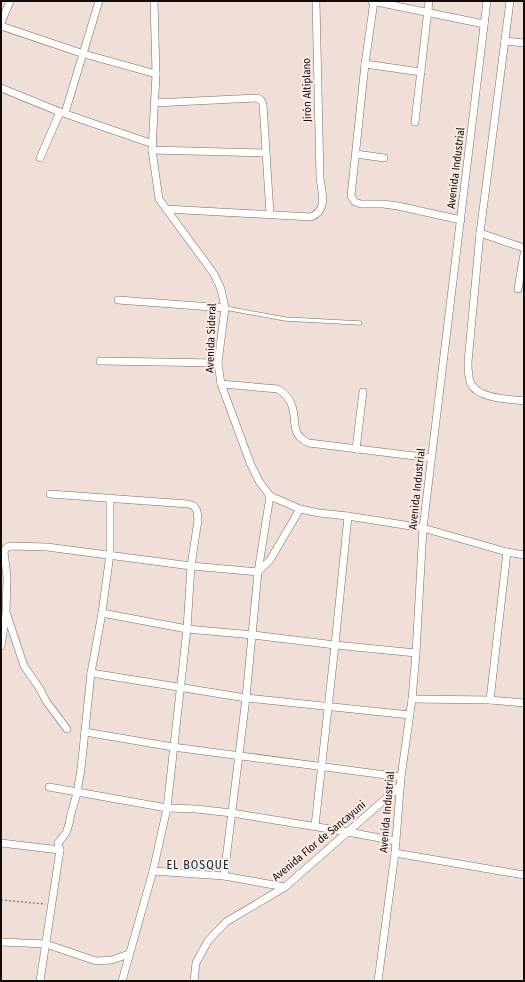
<svg xmlns="http://www.w3.org/2000/svg" width="525" height="982" font-family="'Fira Sans Condensed',sans-serif">
	<rect width="100%" height="100%" fill="#efdfd7"/>
	<g fill="none" stroke-linecap="round" stroke-linejoin="round">
		<defs>
			<path id="service" d="M225 308 285 319 360 323"/>
			<g id="minor">
				<path d="M154 1 156 74 152 150 159 199 214 274 221 289 225 308 218 363 221 384 251 465 259 481 270 496 300 509 319 513 348 516 423 528 507 552 524 555"/>
				<path d="M372 1 484 24"/>
				<path d="M374 1 365 64 351 196 355 202 361 204H383L398 206 461 220"/>
				<path d="M510 1 480 233 468 362C468 370 468 377 471 384 479 399 509 399 524 401"/>
				<path d="M1 23 10 1"/>
				<path d="M1 26 84 54 156 74"/>
				<path d="M505 41 524 43"/>
				<path d="M365 64 421 72"/>
				<path d="M1 88 60 112 153 144"/>
				<path d="M154 103 257 98 261 100 263 104 270 214"/>
				<path d="M65 113 99 1"/>
				<path d="M415 122 429 1"/>
				<path d="M152 150 266 153"/>
				<path d="M356 154 384 158"/>
				<path d="M40 158 60 112"/>
				<path d="M166 209 311 217C328 210 322 193 320 178L316 1"/>
				<path d="M480 233 524 248"/>
				<path d="M518 289 524 254"/>
				<path d="M118 300 225 308"/>
				<path d="M100 361 218 363"/>
				<path d="M221 384 278 389C303 405 288 427 301 438 303 440 306 442 309 443L431 458"/>
				<path d="M356 449 363 392"/>
				<path d="M50 494 188 504 194 506 197 511 198 520 191 566 187 629 167 808 153 871 122 981"/>
				<path d="M102 613 187 629 253 635 335 645 416 653"/>
				<path d="M7 615 24 666 40 689 46 701 67 729"/>
				<path d="M1 646 6 613 7 577 4 552 6 548 10 546 47 547 191 566 258 572 270 560 300 509"/>
				<path d="M91 673 246 698 410 715"/>
				<path d="M412 699 490 700 524 703"/>
				<path d="M490 700 507 552"/>
				<path d="M85 732 173 747 401 777"/>
				<path d="M49 787 167 808 196 809 232 813 348 832 396 841"/>
				<path d="M315 826 335 645 348 516"/>
				<path d="M1 843 60 850"/>
				<path d="M395 853 524 875"/>
				<path d="M153 871 224 876 285 887"/>
				<path d="M224 876 246 698 258 572 270 496"/>
				<path d="M1 942 46 944 96 961 112 960 129 954"/>
				<path d="M40 981 60 850 58 843 66 833 69 824 71 814 77 793 81 769 91 673 102 613 110 554V498"/>
				<path d="M194 981 196 963 208 941 226 922 285 887 400 786"/>
				<path d="M378 981 395 853 401 777 412 699 416 653 423 528 487 1"/>
			</g>
		</defs>
		<use href="#service" stroke="#796c65" stroke-width="4.5"/>
		<use href="#minor" stroke="#796c65" stroke-width="8"/>
		<path stroke="#8b807b" stroke-width="1.5" stroke-dasharray="2 2" stroke-linecap="butt" d="M1 900 45 904"/>
		<use href="#service" stroke="#fff" stroke-width="3.5"/>
		<use href="#minor" stroke="#fff" stroke-width="7"/>
	</g>
	<g text-anchor="middle" dominant-baseline="central" stroke-width="4" stroke-linejoin="round" paint-order="stroke">
		<g font-size="11" fill="#110c0a" stroke="#fcece5">
			<text transform="translate(307 90) rotate(-91)">Jirón Altiplano</text>
			<text transform="translate(456 168) rotate(-83)">Avenida Industrial</text>
			<text transform="translate(211 338) rotate(-88)">Avenida Sideral</text>
			<text transform="translate(417 489) rotate(-84)">Avenida Industrial</text>
			<text transform="translate(387 812) rotate(-85)">Avenida Industrial</text>
			<text transform="translate(319 841) rotate(-40)">Avenida Flor de Sancayuni</text>
		</g>
		<g font-size="12" letter-spacing="1" fill="#003446" stroke="#fcece5">
			<text x="198" y="865">EL BOSQUE</text>
		</g>
	</g>
	<rect width="525" height="982" fill="none" stroke="#110c0a" stroke-width="4"/>
</svg>
